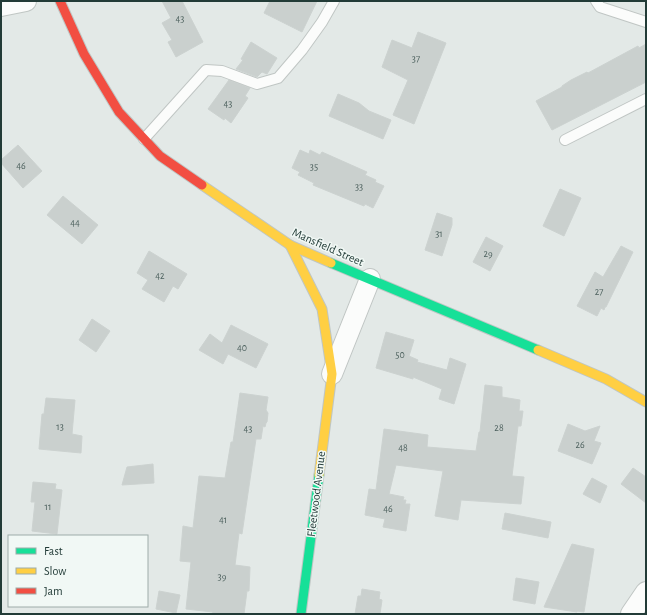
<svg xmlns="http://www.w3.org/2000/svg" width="647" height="615" font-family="'Alegreya Sans',sans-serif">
	<rect width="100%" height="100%" fill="#e3e9e7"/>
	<g fill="#cad0ce" stroke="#ccd2d0">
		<path d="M162 1H182L203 42 176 57 168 42 172 40 162 23 171 18Z"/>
		<path d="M270 1H317L302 32 264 13Z"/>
		<path d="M418 32 446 43 414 124 393 115 408 80 382 67 392 40 412 48Z"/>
		<path d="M251 42 277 58 267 74 262 72 257 77 236 69 243 60 241 59Z"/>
		<path d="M646 44V82L552 130 536 101 562 87V86L571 80 587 72 588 73 638 46 639 48Z"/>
		<path d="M229 80 250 88 245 96 248 98 231 123 225 118 224 120 208 109Z"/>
		<path d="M338 94 359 103 369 111 391 120 383 139 329 116Z"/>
		<path d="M18 145 42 171 23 188 1 163V160Z"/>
		<path d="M300 150 309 154 310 150 320 155 322 152 367 172 365 175 376 180 375 182 384 186 373 208 365 204 364 206 313 185 314 183 298 175 300 172 292 168Z"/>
		<path d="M560 189 581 198 564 236 543 226Z"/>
		<path d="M63 196 98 225 82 244 47 215Z"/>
		<path d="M437 213 452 218V225L442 256 425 250Z"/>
		<path d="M486 237 503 246 490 271 473 262Z"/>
		<path d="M621 246 633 252 606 307H605L604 310 601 308 597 316 577 306 595 272 603 277Z"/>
		<path d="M149 251 187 274 178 289 173 286 164 302 142 289 148 280 137 273Z"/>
		<path d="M92 319 110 331 96 352 79 340Z"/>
		<path d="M231 325 268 344 256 368 228 354 223 364 199 350 210 334 222 343Z"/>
		<path d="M386 332 414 340 409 356 418 360 417 362 447 370 450 358 466 364 454 404 439 399 442 389 413 377V379L376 368Z"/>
		<path d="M485 385 502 387V397L520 400 519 411H523L521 426H518L512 476 524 477 521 504 461 500 458 520 435 516 443 471 396 465 389 494 404 497 403 500H406L405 504H410L406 531 383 527 385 519 365 515 369 489 376 490 384 429 428 435 427 447 476 451 479 432H480Z"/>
		<path d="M240 393 268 397 266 410 268 413 267 422 266 423 265 427 263 426 261 439H256L242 534 239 533 235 565 250 567 249 591H247L244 614H212L213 612 186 609 191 562 180 561 183 526 193 528 199 476 225 478 231 442H233Z"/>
		<path d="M46 398 75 400 72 434 82 436 81 453 39 449 42 414H44Z"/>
		<path d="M568 424 585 431 600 426 594 441 601 443 592 464 558 451Z"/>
		<path d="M153 464 154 483 122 485 127 467Z"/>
		<path d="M633 468 646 477V503L621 484Z"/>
		<path d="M592 478 607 486 600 503 583 494Z"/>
		<path d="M33 482 56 484 55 489 62 490 57 534 32 531 35 502H31Z"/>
		<path d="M505 513 551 522 548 538 502 529Z"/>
		<path d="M572 544 594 549 584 612 577 611V612L544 607Z"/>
		<path d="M516 578 539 582 535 604 513 600Z"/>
		<path d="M362 589 380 592 379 599 382 600 380 614H355L358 596H361Z"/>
		<path d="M159 591 180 595 176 613 156 609Z"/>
	</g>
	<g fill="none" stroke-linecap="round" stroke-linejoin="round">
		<defs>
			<g id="lane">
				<path d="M596 1 600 7 646 22"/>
				<path d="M144 139 206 70 222 71 257 84 278 78 302 50 322 22 334 1"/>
				<path d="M565 140 646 99"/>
			</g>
			<g id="street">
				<path d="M1 6 26 1"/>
				<path d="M332 374 370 279"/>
				<path d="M631 614 646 592"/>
			</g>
			<g id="fast">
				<path d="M331 263 538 350"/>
				<path d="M301 614 319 475"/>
			</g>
			<g id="slow">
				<path d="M202 185 290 245 331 263"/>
				<path d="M290 245 322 309 332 374 319 475"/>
				<path d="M538 350 606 379 646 402"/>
			</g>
			<path id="jam" d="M60 1 84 54 119 112 160 156 202 185"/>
		</defs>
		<use href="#lane" stroke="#c0c6c4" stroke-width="12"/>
		<use href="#street" stroke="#c0c6c4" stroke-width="22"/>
		<use href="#fast" stroke="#bfc6c4" stroke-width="11"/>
		<use href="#slow" stroke="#bfc6c4" stroke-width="11"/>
		<use href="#jam" stroke="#bfc6c4" stroke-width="11"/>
		<use href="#lane" stroke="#fbfcfb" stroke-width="10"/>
		<use href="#street" stroke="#fbfcfb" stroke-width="20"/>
		<use href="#fast" stroke="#16e098" stroke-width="9"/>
		<use href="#slow" stroke="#ffcf43" stroke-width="9"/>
		<use href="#jam" stroke="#f24e42" stroke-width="9"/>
	</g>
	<g text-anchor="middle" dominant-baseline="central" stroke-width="3" stroke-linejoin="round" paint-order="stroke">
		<g font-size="10" fill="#4d615e">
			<text x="180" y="19">43</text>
			<text x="416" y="59">37</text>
			<text x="228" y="104">43</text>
			<text x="21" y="166">46</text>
			<text x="314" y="167">35</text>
			<text x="359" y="187">33</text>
			<text x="75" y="223">44</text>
			<text x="439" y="234">31</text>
			<text x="488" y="254">29</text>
			<text x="160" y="276">42</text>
			<text x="599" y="292">27</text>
			<text x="242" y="348">40</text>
			<text x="400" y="355">50</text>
			<text x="60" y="427">13</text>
			<text x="499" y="428">28</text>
			<text x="248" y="429">43</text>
			<text x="580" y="445">26</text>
			<text x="403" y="448">48</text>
			<text x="48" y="507">11</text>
			<text x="388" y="509">46</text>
			<text x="223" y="520">41</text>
			<text x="222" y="577">39</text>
		</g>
		<g font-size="12" fill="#223b37" stroke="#f1f8f5">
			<text transform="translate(328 247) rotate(24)">Mansfield Street</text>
			<text transform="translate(316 494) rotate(-83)">Fleetwood Avenue</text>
		</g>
	</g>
	<rect width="647" height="615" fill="none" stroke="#223b37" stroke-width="4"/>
	<rect x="8" y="535" width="140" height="72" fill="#f1f8f5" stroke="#9eaca9"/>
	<rect x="16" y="548" width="20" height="6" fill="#16e098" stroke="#9eaca9"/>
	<text x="44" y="555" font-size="12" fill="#223b37">Fast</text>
	<rect x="16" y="568" width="20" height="6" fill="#ffcf43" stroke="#9eaca9"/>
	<text x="44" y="575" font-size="12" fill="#223b37">Slow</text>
	<rect x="16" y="588" width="20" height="6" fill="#f24e42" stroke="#9eaca9"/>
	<text x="44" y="595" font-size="12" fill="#223b37">Jam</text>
</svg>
